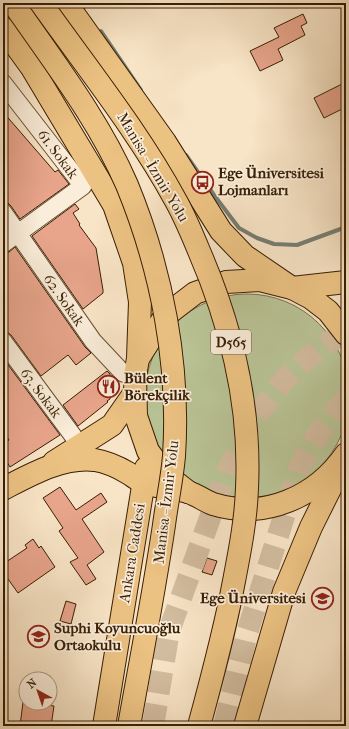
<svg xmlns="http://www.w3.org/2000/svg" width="349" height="729" font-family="'IM FELL French Canon',serif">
	<rect width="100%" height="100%" fill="#f8e4c6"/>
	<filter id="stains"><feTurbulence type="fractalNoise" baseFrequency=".005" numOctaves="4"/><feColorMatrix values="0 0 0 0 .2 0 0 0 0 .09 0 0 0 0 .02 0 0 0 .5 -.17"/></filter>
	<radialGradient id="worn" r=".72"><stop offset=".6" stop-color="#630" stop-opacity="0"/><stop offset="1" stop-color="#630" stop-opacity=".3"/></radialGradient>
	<circle fill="#bac597" stroke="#79724d" cx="247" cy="396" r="102"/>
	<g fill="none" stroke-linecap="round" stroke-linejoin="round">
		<g stroke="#767d72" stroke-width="4">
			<path d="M81 3 84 7"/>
			<path d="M101 31 141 90"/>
			<path d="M186 155 214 195 239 228 257 238 274 244 297 245 346 227"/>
		</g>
	</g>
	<g fill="#e8a58c" stroke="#381e03">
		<path d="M303 14 307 23 301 26 305 35 278 49 283 60 260 71 250 51 279 37 274 28Z"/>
		<path d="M346 82V94L342 96 346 104V107L324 118 314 98Z"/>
		<path d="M3 112 55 172 58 170 69 184 20 219 11 206 8 203 3 202Z"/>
		<path d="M75 204 79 209 73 213 80 224 79 225 96 248 103 290V293L83 309 32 236Z"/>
		<path d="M15 247 85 347 91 353 76 365 68 355 41 376 11 335 7 332 3 331V254L9 252Z"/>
		<path d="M3 358 60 435 10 467 3 456V444L9 440 3 431Z"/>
		<path d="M107 371 110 374V399L107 401 108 402 78 426 63 405Z"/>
		<path d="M60 487 76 510 101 493 107 502 82 519 104 552 87 565 96 579 86 585 70 562 78 558 59 531 63 528 43 498Z"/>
		<path d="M33 539 39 548 41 546 55 567 18 593 3 572V564L27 548 25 545Z"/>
		<path d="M207 558 217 561 212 575 202 572Z"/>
		<path d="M66 601 76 604 71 624 60 621Z"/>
		<path d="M23 702 54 706 51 726H20Z"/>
	</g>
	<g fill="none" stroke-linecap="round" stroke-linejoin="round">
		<g stroke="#d2bc9f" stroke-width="22" stroke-dasharray="22 11" stroke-linecap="butt">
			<path d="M153 726 169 631 227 471 255 417 286 378 318 349 346 332"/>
			<path d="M224 726 247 633 300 466 316 437 338 408 346 400"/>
		</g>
		<defs>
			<g id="minor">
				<path d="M3 83 83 186 3 244"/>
				<path d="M3 212 93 341 123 373 135 377"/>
				<path d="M3 341 79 444"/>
			</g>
			<g id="major">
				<path d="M66 3 165 142 221 231 245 256 292 288 311 298 328 311 346 334"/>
				<path d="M3 28 32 68 114 205 134 263 140 302 138 358 135 377 136 416 148 451 165 474 188 492"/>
				<path d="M139 357 165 316 195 293 226 282 260 280 292 288 346 282"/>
				<path d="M54 462 112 425 135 392"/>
				<path d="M3 489C30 475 63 456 95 460 107 462 118 467 128 473 133 476 138 480 144 483 158 488 174 487 188 492 197 495 205 501 213 504 265 520 316 497 346 454"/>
				<path d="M104 726 146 468"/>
				<path d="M245 726 284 592 311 527 338 473"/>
			</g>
		</defs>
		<use href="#minor" stroke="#685034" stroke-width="19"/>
		<use href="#major" stroke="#381e03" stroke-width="24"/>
		<use href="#minor" stroke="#faedda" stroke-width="17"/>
		<use href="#major" stroke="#ecc283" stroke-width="22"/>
		<defs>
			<g id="highway-bridge">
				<path d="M13 3C53 61 99 120 127 185 162 270 180 365 174 456 172 479 167 502 164 525 154 592 141 659 129 726"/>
				<path d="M41 3C87 68 138 131 176 201 185 217 192 234 199 251 231 325 251 406 247 488 246 519 240 550 234 581 225 630 212 678 199 726"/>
			</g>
		</defs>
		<use href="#highway-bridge" stroke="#381e03" stroke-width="24" stroke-linecap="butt"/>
		<use href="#highway-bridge" stroke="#ecc283" stroke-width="22"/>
	</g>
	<defs>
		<symbol id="bus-ring" viewBox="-11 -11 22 22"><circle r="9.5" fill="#faedda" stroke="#8f2418" stroke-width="1.5"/><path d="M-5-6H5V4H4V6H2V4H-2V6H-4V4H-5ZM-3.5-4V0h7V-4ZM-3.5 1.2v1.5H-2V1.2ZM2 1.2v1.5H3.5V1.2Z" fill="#8f2418"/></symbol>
		<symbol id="restaurant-ring" viewBox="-11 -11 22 22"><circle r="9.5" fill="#faedda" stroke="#8f2418" stroke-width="1.5"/><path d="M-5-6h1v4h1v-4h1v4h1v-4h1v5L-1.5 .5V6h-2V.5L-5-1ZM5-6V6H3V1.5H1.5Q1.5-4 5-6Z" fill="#8f2418"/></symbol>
		<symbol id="university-ring" viewBox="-11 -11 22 22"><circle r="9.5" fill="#faedda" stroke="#8f2418" stroke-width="1.5"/><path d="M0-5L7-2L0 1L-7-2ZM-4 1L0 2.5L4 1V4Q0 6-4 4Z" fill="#8f2418"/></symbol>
		<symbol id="school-ring" viewBox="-11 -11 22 22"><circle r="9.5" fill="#faedda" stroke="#8f2418" stroke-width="1.5"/><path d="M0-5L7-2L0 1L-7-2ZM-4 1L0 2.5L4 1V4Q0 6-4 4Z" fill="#8f2418"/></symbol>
	</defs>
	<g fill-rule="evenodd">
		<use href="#bus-ring" x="190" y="170" width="25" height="25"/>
		<use href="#restaurant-ring" x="96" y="374" width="25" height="25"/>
		<use href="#university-ring" x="310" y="586" width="25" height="25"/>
		<use href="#school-ring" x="26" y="624" width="25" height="25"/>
	</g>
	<g text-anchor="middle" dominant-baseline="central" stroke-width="3.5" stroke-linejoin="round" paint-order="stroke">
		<rect fill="#faedda" stroke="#725c44" stroke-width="1" x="211" y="330" width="40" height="24" rx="3"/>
		<g font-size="14" font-weight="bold" fill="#381e03">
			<text x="231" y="342">D565</text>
		</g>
		<g font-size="15" fill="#381e03" stroke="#faedda">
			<text transform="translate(58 154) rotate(53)">61. Sokak</text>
			<text transform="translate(153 167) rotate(59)">Manisa - İzmir Yolu</text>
			<text transform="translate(64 300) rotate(55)">62. Sokak</text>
			<text transform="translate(41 393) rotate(53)">63. Sokak</text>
			<text transform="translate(166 502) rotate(-83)">Manisa - İzmir Yolu</text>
			<text transform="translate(132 553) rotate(-81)">Ankara Caddesi</text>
		</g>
		<g font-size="15" font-weight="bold" fill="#381e03" stroke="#faedda" text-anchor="start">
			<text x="218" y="173">Ege Üniversitesi<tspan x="218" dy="17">Lojmanları</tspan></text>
			<text x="124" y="378">Bülent<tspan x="124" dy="17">Börekçilik</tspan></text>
			<text x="306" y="598" text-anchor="end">Ege Üniversitesi</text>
			<text x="54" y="628">Suphi Koyuncuoğlu<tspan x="54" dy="17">Ortaokulu</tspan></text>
		</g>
	</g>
	<rect width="349" height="729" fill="none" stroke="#f8e4c6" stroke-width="16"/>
	<rect x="4" y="4" width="341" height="721" fill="none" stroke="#381e03" stroke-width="2"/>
	<rect x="8" y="8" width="333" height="713" fill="none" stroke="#381e03"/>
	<g transform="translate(38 691) rotate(320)"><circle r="19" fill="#faedda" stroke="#ac9a84"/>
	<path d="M0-3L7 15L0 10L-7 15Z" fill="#8f2418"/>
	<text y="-6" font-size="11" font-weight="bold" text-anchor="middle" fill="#381e03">N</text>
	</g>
	<rect width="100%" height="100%" filter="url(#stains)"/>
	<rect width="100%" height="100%" fill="url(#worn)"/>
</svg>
